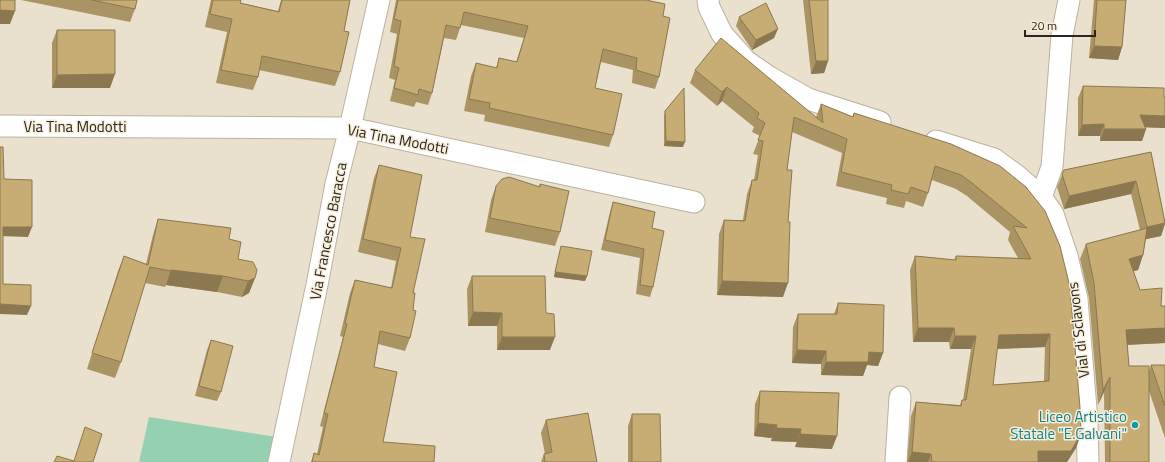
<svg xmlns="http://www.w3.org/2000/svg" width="1165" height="462" font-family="'Titillium Web',sans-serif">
	<rect width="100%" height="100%" fill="#e9e0ce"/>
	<path fill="#95d1b1" d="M149 417 277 437 273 462H139Z"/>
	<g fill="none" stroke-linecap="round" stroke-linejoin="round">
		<defs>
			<g id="minor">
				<path d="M708 0 709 7 722 34 746 61 769 77 808 99 880 122"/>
				<path d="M0 126 350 128 694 202"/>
				<path d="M936 141 994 159 1016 175 1041 197 1053 214 1067 256 1077 299 1087 421 1088 462"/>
				<path d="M1041 197 1052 167 1062 35 1069 0"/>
				<path d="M279 462 317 285 336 184 350 128 379 0"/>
				<path d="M896 462 900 397"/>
			</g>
		</defs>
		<use href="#minor" stroke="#bab2a0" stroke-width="23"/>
		<use href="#minor" stroke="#fff" stroke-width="21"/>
	</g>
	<g fill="#ab9463" fill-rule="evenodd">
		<path d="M21 0H137L135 9 130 22Z"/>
		<path d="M211 0H241L240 3 278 11 281 0H350L344 31 340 72 335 86 259 70 258 77 253 90 216 83 227 32 205 27Z"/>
		<path d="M396 0H646L663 16 659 77 655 89 632 83 633 70 601 62 595 88 613 135 609 147 484 121 485 115 464 111 471 76 476 63 496 68 499 58 516 62 524 38 461 25 456 40 444 38 432 93 428 105 416 102 414 107 390 101 395 80 389 78 397 34 390 32Z"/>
		<path d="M803 0H828V61L824 73 811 74Z"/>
		<path d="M1094 0H1126L1122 47 1118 60 1089 58Z"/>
		<path d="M739 17 774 38 752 50 736 26Z"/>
		<path d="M57 30 110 88H52V43Z"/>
		<path d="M695 70 816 117 821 104 852 117 854 113 1026 187 1081 434 1076 448 1067 462H907L911 416 916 402 960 405 962 400H963L971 349H950L949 342H913L910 270 915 256 954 260 956 256 1018 258 1008 240 1010 232 967 196 956 189 932 180 928 193 923 207 906 201 904 208 886 204 887 198 836 186 842 153 792 132 787 170 783 297 717 295 719 234 724 220H743L747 194 752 180H754L758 155 753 154 760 136 752 132 754 127 722 101 717 106 690 83ZM1045 347 1044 381 993 385 997 349Z"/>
		<path d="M1083 86 1165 97V128L1145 127 1146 129 1142 141H1100V136H1078V98Z"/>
		<path d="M665 111 683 147 664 146V116Z"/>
		<path d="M1151 152 1165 221V224L1161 236 1146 239 1143 255 1138 270 1133 271 1140 290 1161 306 1165 343 1127 345 1129 366 1149 371 1151 365H1165V438L1149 391V462H1105L1104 392 1098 405 1089 298 1080 259 1086 244 1140 230 1131 194 1064 209 1057 187 1064 170Z"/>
		<path d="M379 165 410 237 413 293V310L410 338 405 351 378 344 374 367 383 442 434 462H311L314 453 317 454 323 427 320 426 343 337 340 336 350 293 355 280 391 288 396 261 358 252 374 178Z"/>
		<path d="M540 184 560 232 555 246 485 232 491 200 496 186H539Z"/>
		<path d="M613 202 652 228 653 287 650 297 636 294 640 258 601 250 610 212Z"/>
		<path d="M158 219 229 239 238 259 255 278 249 293 242 297 217 292 166 285 165 287 145 283 121 362 115 378 87 369 118 271 124 256 146 264 153 235Z"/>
		<path d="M561 246 587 276 585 281 554 277 560 251Z"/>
		<path d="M472 276 546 313 550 350H497V326H468L467 289Z"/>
		<path d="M838 303 883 353 878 366 867 365 863 376 821 375V364L792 363 793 327 798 314H834Z"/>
		<path d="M211 340 221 392 217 401 195 396 207 350Z"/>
		<path d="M760 391 832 449 795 447 797 442 771 441 772 438 754 436 755 404Z"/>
		<path d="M632 414 661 462H628V426Z"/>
		<path d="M546 420 597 462H541L544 454H545L541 433Z"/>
	</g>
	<g fill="#8b7850">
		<path d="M0 10 15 11 10 24H0Z"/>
		<path d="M778 29 774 38 752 50 756 40Z"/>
		<path d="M1094 46 1122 47 1118 60 1089 58Z"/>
		<path d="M816 61H828L824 73 811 74Z"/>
		<path d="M115 74 110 88H52L57 75Z"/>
		<path d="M727 87 722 101 717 106 722 92Z"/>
		<path d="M1140 115 1165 116V128L1136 127Z"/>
		<path d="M1104 124 1100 136H1078L1082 125Z"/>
		<path d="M1104 129H1146L1142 141H1100Z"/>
		<path d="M666 141 685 142 683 147 664 146Z"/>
		<path d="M1136 181 1131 194 1064 209 1069 196Z"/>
		<path d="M1165 223 1161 236 1142 240 1147 227Z"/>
		<path d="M3 227H32L28 237 0 236Z"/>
		<path d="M1143 255 1138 270 1124 274 1129 259Z"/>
		<path d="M171 270 223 276 217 292 166 285Z"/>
		<path d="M555 272 587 276 585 281 554 277Z"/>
		<path d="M255 278 249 293 242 297 248 281Z"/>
		<path d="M722 281 788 283 783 297 717 295Z"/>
		<path d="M0 304 31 306 27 315 0 314Z"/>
		<path d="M473 312 502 313 497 326H468Z"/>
		<path d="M918 328H954L949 342H913Z"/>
		<path d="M1165 328V343L1121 345 1126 330Z"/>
		<path d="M1050 334 1045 347 994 349 999 335Z"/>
		<path d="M955 336H976L971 349H950Z"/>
		<path d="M502 337H555L550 350H497Z"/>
		<path d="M797 350 826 351 821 364 792 363Z"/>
		<path d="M869 352 883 353 878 366 867 365 863 376 821 375 826 362Z"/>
		<path d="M1110 377 1104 392 1098 405 1103 390Z"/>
		<path d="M758 423 777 425 772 438 754 436Z"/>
		<path d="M776 428 801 429 797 442 771 441Z"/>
		<path d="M800 434 837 436 832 449 795 447Z"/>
		<path d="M1081 434 1076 448 1067 462H1034L1038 451Z"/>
		<path d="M912 452 931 454 928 462H908Z"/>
	</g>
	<g fill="#c7ac73" stroke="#8b7850" fill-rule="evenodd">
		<path d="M0 0H15V11L0 10Z"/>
		<path d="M92 0H137L135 9Z"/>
		<path d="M213 0H241L240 3 279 12 282 0H350L344 31 349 32 340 72 262 56 258 77 221 70 232 19 210 14Z"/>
		<path d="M398 0H646L665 4 663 16 670 18 659 77 636 70 637 58 603 49 595 88 622 94 613 135 489 108 490 103 469 99 476 63 497 68 499 58 517 62 528 26 464 12 460 28 446 25 432 93 419 89 418 95 394 88 399 68 394 66 401 21 394 19Z"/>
		<path d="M809 0H828V61H816Z"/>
		<path d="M1097 0H1126L1122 47 1094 46Z"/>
		<path d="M766 3 778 29 756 40 739 17Z"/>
		<path d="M57 30H115V74L57 75Z"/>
		<path d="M721 38 823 123 821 104 853 117 854 113 951 144 1000 166 1026 187 1045 211 1060 246 1070 287 1080 408 1081 434 1071 451H1038V462H932L931 454 912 452 916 402 961 406 962 400H966L976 336H955L954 328H918L915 256 956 260V256H958L1031 259 1013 226 1027 228 972 183 961 175 935 166 928 193 911 187 908 194 891 190 892 185 841 172 847 139 794 117 787 170H792L788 222H790L788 283 722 281 724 220 745 221 752 180H757L763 141 758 140 765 123 757 118 759 113 727 87 722 92 695 70ZM1050 334 1049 381 993 385 999 335Z"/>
		<path d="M1083 86 1164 88V97H1165V116L1140 115 1146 129H1104V124L1082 125Z"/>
		<path d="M684 88 685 142 666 141 665 111Z"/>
		<path d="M0 147H3L4 179 32 180V227H3V284L31 285V306L0 304Z"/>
		<path d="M1151 152 1165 223 1147 227 1136 181 1069 196 1062 174 1064 170Z"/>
		<path d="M379 165 422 175 410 237 425 239 413 293H415L413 310 416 311 410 338 380 331 374 367 397 372 383 442 435 446 434 462H312L314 453 319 455 328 414 324 413 347 324 345 323 355 280 392 288 401 248 363 239Z"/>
		<path d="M509 177 540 187V184L569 191 560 232 490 218 496 186 502 179Z"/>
		<path d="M613 202 655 212 652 228 664 231 653 287 640 285 644 249 605 240Z"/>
		<path d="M158 219 231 228 229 239 241 242 238 259 253 262 257 270 255 278 248 281 223 276 171 270V271L150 267 121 362 92 353 124 256 148 265Z"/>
		<path d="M1147 228 1143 255 1129 259 1140 290 1162 288 1161 306H1165V328L1126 330 1129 366H1149V462H1110V377L1103 390 1094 283 1086 244Z"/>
		<path d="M561 246 592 251 587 276 555 272Z"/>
		<path d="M472 276H545L546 313 554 314 555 337H502V313L473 312Z"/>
		<path d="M838 303 884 305 883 353 869 352 868 362H826V351L797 350 798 314H837Z"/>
		<path d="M211 340 233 346 221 392 199 386Z"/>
		<path d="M1151 365H1165V406Z"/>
		<path d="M760 391 839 393 837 436 800 434 801 429 776 428 777 425 758 423Z"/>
		<path d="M588 413 597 462H545L544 454 552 452 546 420Z"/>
		<path d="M632 414H660L661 462H632Z"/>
		<path d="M85 427 102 434 93 462H54L57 456 74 461Z"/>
	</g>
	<circle fill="#0f9aa8" stroke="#f7eedb" stroke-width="1.5" cx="1135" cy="425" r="4"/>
	<g text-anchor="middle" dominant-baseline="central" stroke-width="3" stroke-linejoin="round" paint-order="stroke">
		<g font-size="15" fill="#29261f" stroke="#f7eedb">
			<text x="75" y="126">Via Tina Modotti</text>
			<text transform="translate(398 139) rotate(11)">Via Tina Modotti</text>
			<text transform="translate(328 231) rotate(-79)">Via Francesco Baracca</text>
			<text transform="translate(1078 330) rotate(-97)">Vial di Sclavons</text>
		</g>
		<g font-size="15" fill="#0d838f" stroke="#f7eedb" text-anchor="end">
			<text x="1127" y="416">Liceo Artistico<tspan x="1127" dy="17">Statale "E.Galvani"</tspan></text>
		</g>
	</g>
	<path d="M1025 30v6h70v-6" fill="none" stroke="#29261f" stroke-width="2"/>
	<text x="1031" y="30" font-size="12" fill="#29261f" stroke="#f7eedb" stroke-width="3" paint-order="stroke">20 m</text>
</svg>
